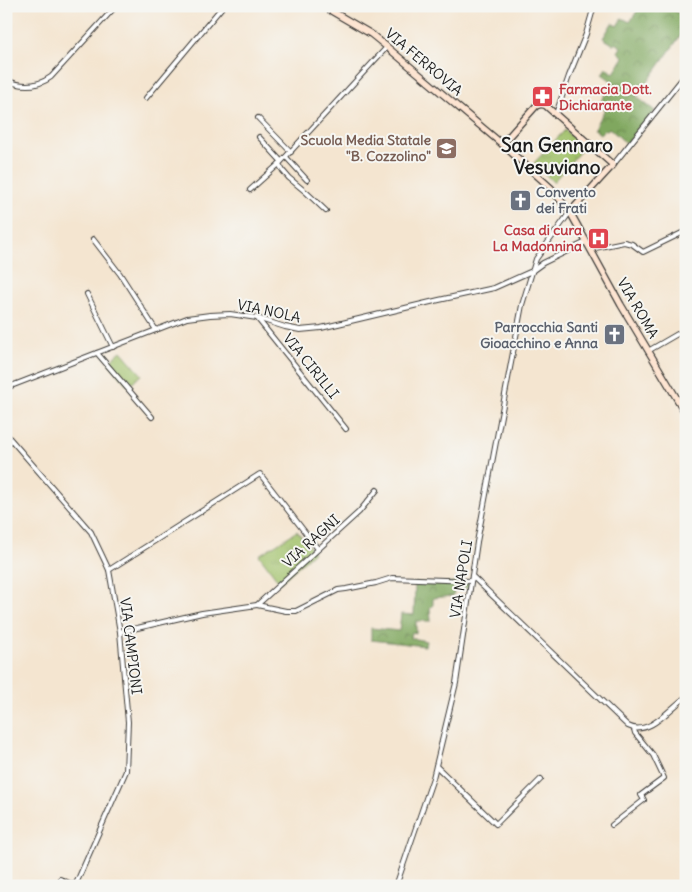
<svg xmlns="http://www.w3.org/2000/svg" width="692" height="892" font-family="Delius,sans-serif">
	<defs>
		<pattern id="forest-crowns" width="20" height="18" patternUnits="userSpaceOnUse" patternTransform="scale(1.25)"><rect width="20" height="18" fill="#80a75e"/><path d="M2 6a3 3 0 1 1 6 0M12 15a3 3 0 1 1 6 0" fill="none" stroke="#68874d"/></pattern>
		<pattern id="park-tufts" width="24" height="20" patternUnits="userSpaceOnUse" patternTransform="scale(1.25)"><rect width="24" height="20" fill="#a1c16a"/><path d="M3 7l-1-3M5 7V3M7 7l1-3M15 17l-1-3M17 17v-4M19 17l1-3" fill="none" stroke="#8aa55b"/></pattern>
	</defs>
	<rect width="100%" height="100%" fill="#f6f6f2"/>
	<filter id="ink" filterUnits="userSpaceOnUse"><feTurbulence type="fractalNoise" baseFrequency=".02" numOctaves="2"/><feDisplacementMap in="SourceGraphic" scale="10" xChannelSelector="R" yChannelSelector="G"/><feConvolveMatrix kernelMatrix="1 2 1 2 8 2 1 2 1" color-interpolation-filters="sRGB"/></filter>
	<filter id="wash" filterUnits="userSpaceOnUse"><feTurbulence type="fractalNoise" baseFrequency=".0096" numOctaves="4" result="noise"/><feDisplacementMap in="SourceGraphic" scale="20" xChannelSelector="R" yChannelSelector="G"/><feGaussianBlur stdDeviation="1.12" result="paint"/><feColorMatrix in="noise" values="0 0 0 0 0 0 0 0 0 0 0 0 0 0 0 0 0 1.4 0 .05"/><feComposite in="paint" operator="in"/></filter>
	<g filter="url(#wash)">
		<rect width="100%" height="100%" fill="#f4e5d0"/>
		<g fill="url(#forest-crowns)" stroke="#4e623d">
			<path d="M636 6H668L678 13 684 6H686V28L637 97 655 111 627 144 609 128 607 131 605 129 600 134 594 129 605 109 599 104 613 82 602 74 606 68 614 73 624 57 618 52 621 47 616 43 614 45 603 38 612 23 617 26 622 18 630 22 639 8Z"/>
			<path d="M470 582 469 588H455L453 596 433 598V606L430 607 431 621H416V633L412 632 411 638 426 641 425 646 371 640V628L399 631 401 614 414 615 415 583Z"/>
		</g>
		<g fill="url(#park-tufts)" stroke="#5e6e43">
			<path d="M565 130 584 147 553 182 534 163Z"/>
			<path d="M297 531 314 552 280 583 259 555Z"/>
		</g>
		<path fill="#a1c16a" stroke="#5e6e43" d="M121 351 142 375 128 386 108 362Z"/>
	</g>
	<g filter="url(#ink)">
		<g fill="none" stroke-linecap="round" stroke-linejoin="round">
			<defs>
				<g id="street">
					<path d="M6 80C21 87 37 87 51 77L116 6"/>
					<path d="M146 98 223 6"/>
					<path d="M556 114 569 76 586 34 594 6"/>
					<path d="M258 118 291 152"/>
					<path d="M259 137 281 161"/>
					<path d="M286 157 307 180"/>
					<path d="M613 165 686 74"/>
					<path d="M250 190 279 164"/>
					<path d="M326 211 307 193 289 178 283 171 279 164 387 47"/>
					<path d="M93 239 120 274 156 330"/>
					<path d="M590 249 624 242 632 244 643 252 686 231"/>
					<path d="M87 294 113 347"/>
					<path d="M257 318 346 429"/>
					<path d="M648 351 686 329"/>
					<path d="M97 353 152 417"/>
					<path d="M6 388 187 318 210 315 230 314 257 318 285 327 300 330 321 328 439 300 494 288 532 271 543 263 586 242"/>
					<path d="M6 434 91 532 109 570 120 632 128 722 126 771 75 886"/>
					<path d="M109 570 260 474 318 549"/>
					<path d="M472 576 628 726C649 737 670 708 686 697"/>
					<path d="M257 605 286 611H296L338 590 346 589 376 583 392 578 471 581"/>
					<path d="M120 632 202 613 257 605 359 512 377 490"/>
					<path d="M436 766 496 824 541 779"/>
					<path d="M612 825 644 800 641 795 664 778 653 755 635 733 634 729"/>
					<path d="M57 886 60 879 76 886"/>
					<path d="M396 886 433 778 456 683 477 542 522 305 536 259 570 212"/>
				</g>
				<g id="secondary">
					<path d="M323 6 371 34 387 47 502 144 551 188 558 197 570 212 621 305 686 414"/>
					<path d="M502 144 536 106 541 104 545 105 613 165 570 212"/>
				</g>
			</defs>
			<use href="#street" stroke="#3c3a37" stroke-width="6"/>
			<use href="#secondary" stroke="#3c3a37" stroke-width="8"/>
			<use href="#street" stroke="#fff" stroke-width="4"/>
			<use href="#secondary" stroke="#fde4d1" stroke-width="5.5"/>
		</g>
	</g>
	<defs>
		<symbol id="pharmacy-square" viewBox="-11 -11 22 22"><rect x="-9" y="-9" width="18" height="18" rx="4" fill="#e0444e" stroke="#f6f6f2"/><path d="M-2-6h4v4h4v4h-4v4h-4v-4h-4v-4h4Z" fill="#fff"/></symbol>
		<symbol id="school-square" viewBox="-11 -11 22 22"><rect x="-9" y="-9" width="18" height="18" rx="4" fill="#8d6e63" stroke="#f6f6f2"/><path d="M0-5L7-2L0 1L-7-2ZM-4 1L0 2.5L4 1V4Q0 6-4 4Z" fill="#fff"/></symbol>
		<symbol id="church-square" viewBox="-11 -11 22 22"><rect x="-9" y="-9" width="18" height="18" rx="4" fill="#6b7280" stroke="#f6f6f2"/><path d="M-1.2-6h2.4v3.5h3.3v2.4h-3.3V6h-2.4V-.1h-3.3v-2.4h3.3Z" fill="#fff"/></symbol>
		<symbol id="hospital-square" viewBox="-11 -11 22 22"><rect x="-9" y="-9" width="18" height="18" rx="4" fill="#e0444e" stroke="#f6f6f2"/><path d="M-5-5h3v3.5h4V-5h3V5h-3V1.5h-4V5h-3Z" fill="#fff"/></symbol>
	</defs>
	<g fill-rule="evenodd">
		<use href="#pharmacy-square" x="530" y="84" width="25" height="25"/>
		<use href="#school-square" x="434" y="136" width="25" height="25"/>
		<use href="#church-square" x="508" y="188" width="25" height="25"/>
		<use href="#hospital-square" x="586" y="226" width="25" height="25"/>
		<use href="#church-square" x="602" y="322" width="25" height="25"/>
	</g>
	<g text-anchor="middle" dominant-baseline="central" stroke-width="4" stroke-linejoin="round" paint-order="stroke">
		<g font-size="14" fill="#1c1c1c" stroke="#f6f6f2">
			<text transform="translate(424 62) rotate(40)">VIA FERROVIA</text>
			<text transform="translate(638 308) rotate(60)">VIA ROMA</text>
			<text transform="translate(269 311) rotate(12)">VIA NOLA</text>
			<text transform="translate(311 366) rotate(51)">VIA CIRILLI</text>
			<text transform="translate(311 541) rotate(-42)">VIA RAGNI</text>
			<text transform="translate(461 579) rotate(-81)">VIA NAPOLI</text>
			<text transform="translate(131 646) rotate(83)">VIA CAMPIONI</text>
		</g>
		<g font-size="14" font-weight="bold" fill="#be3a42" stroke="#f6f6f2" text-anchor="start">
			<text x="559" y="89">Farmacia Dott.<tspan x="559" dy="16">Dichiarante</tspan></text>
			<text x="582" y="230" text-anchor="end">Casa di cura<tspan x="582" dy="16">La Madonnina</tspan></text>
		</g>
		<g font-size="14" font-weight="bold" fill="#785e54" stroke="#f6f6f2" text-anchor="end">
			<text x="431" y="140">Scuola Media Statale<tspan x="431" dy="16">"B. Cozzolino"</tspan></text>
		</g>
		<g font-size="14" font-weight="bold" fill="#5b616d" stroke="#f6f6f2" text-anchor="start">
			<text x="536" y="192">Convento<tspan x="536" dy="16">dei Frati</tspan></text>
			<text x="598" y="327" text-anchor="end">Parrocchia Santi<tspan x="598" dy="16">Gioacchino e Anna</tspan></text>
		</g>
		<g font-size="19" font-weight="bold" fill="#1c1c1c" stroke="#f6f6f2">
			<text x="557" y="145">San Gennaro<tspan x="557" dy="22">Vesuviano</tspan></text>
		</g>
	</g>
	<rect width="692" height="892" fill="none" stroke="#f6f6f2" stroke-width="25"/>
</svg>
